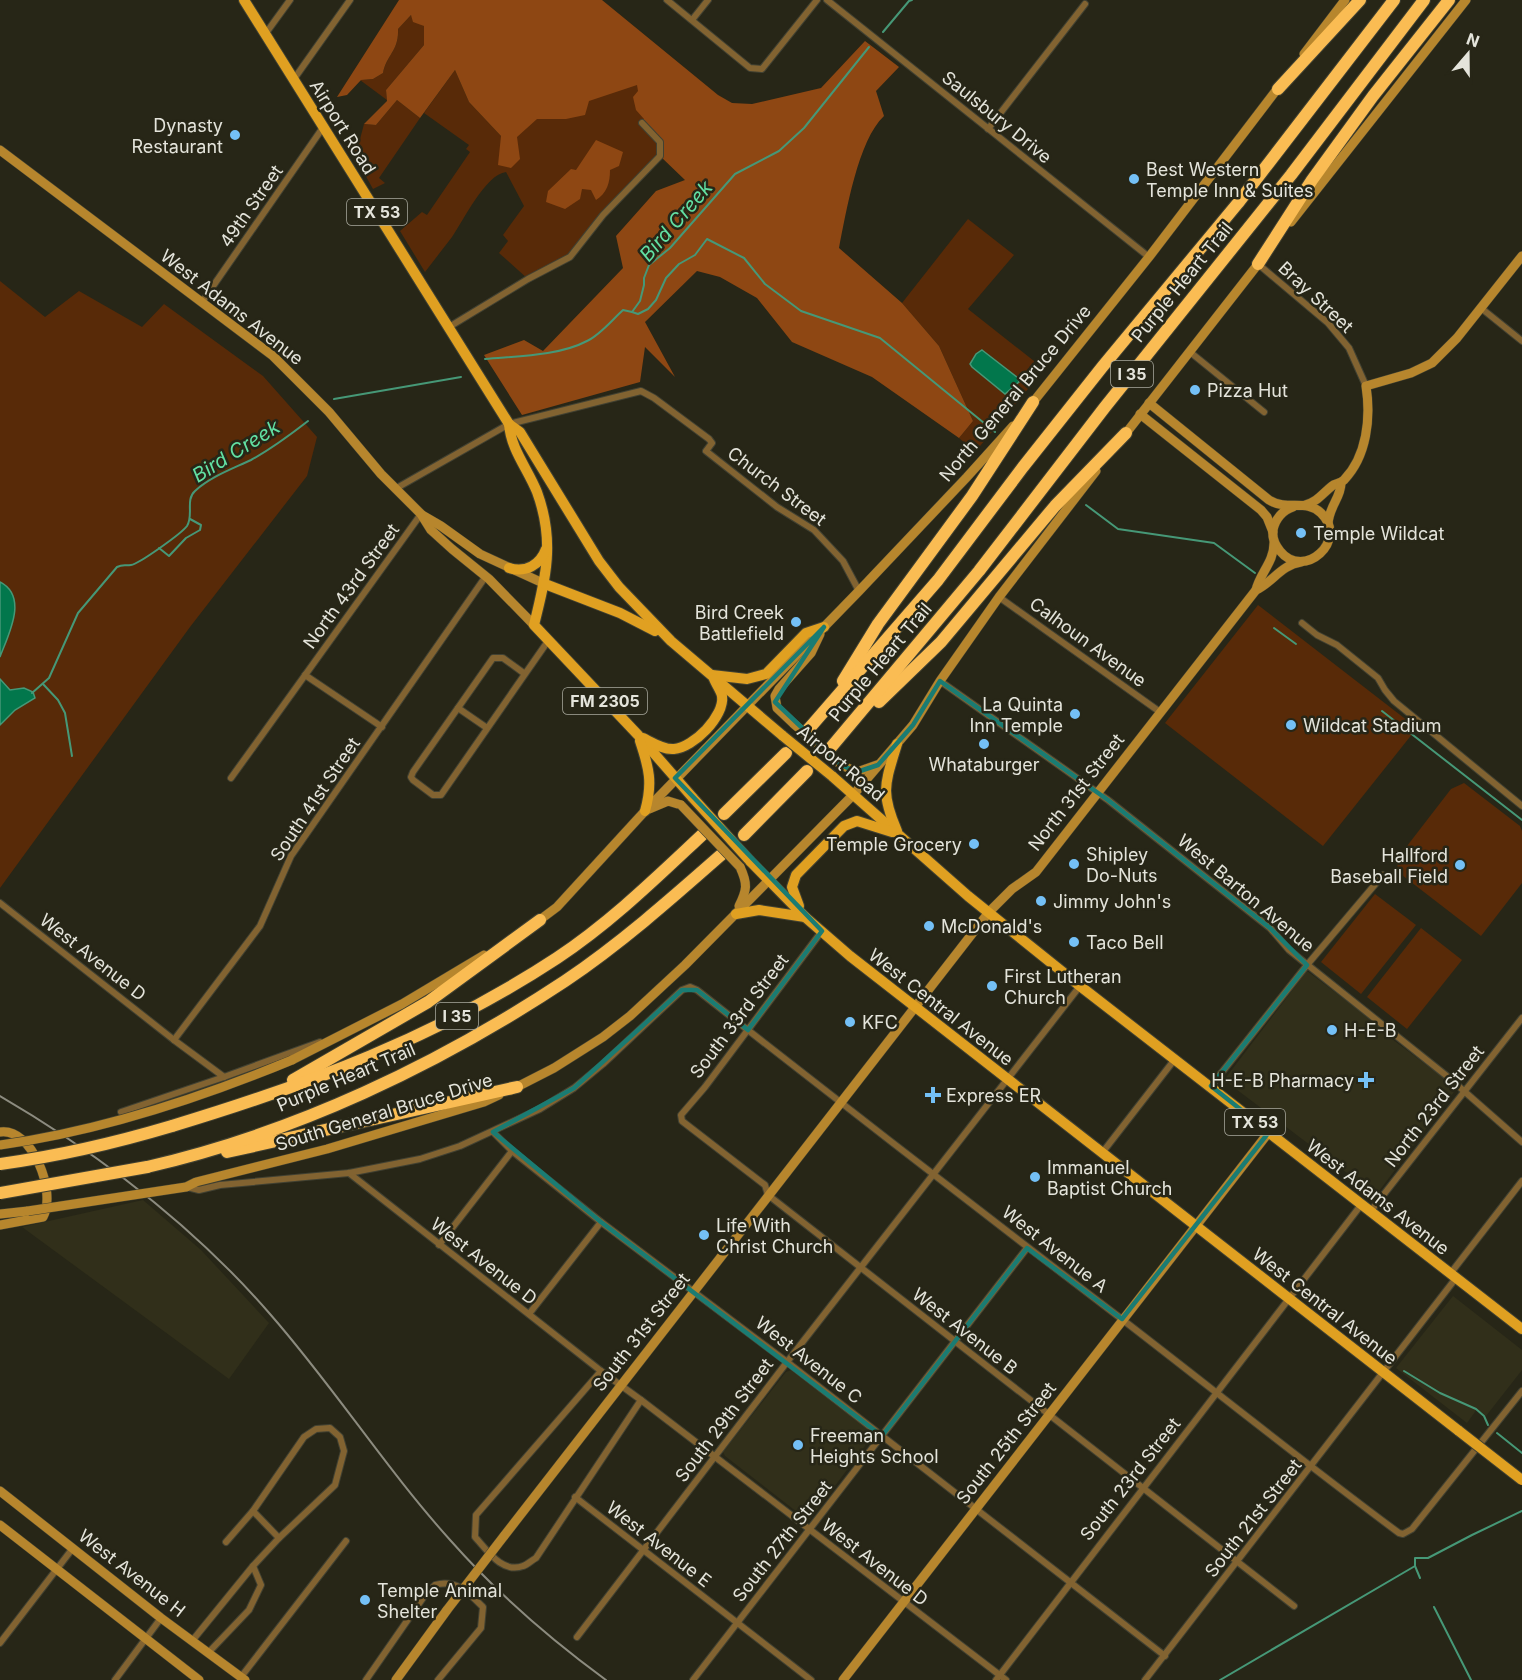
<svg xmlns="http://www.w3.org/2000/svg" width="1522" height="1680" font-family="Inter,sans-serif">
	<rect width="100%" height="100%" fill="#272617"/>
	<g fill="#312f1a">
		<path d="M1307 971 1383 1028 1392 1039 1457 1088 1376 1195 1224 1080Z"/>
		<path d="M143 1200 201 1250 269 1323 229 1379 22 1227Z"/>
		<path d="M1453 1296 1522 1350V1370L1486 1416 1477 1409 1467 1423 1396 1368Z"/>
		<path d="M791 1370 874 1434 810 1519H806L725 1456 723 1452 786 1372Z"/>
	</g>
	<g fill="#582a08">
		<path d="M411 15 424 26V45L386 90 387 100 360 80 373 79 383 73C387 54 399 51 398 29Z"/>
		<path d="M455 70 469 102 501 136 511 168 493 109 638 84 644 119 660 142V156L603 216 570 257 528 279 499 253 508 241 503 235 524 206 506 172C486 174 463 221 452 237 443 249 434 260 425 272L400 231 422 212 427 215 470 152 466 149 469 145 424 113Z"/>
		<path d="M397 100 420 118 379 178 385 183 373 189 349 146 359 143 364 124 376 125Z"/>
		<path d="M968 219 1014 255 968 309 1034 361 1033 369 1039 376 975 452 959 438 973 421 939 346 902 303Z"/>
		<path d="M0 281 45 317 79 291 142 327 164 304 263 376 317 437 307 476 190 627 0 888Z"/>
		<path d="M1258 605 1417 728 1323 846 1165 723Z"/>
		<path d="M1464 783 1520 826 1522 831V883L1481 936 1398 872 1397 859 1451 789Z"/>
		<path d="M1375 894 1416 925 1361 994 1321 962Z"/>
		<path d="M1421 928 1462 960 1407 1029 1367 997Z"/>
	</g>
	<g fill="#8e4713">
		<path d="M399 0H602L718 95 732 103 752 104 821 88 865 41 899 67 876 91 884 116C858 140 846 213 839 248L902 303 939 346 973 421 959 438 872 377 792 342 757 298 720 277 697 271 645 322 675 377 645 347 640 382 522 415 484 355 524 340 543 351 623 268 616 236 656 191 685 180 660 156V142L642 123 644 119 636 110 633 97 638 91 637 85 589 101 585 115 566 119H537L517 137 520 159 511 168 498 165 501 136 469 102 455 70 420 118 397 100 376 125 364 124 387 101 386 90 424 45V26L413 22 411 15 398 29C399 51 387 54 383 73L373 79 361 80 347 95 337 97Z"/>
		<path d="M596 140 623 152 619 166 610 170C610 183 607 193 596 200L591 190 582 189 580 199 565 209 546 202 548 191 571 169 576 170Z"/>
	</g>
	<g fill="#02774c" stroke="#469877" stroke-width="1.5">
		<path d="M982 350 1018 378 1019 382 1005 394 972 367 970 364 976 354Z"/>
		<path d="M0 582C29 597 8 635 0 657Z"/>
		<path d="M0 679 10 690 24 688 33 692 35 698 15 710 0 725Z"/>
	</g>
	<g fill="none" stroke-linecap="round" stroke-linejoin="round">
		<g stroke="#469877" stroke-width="2">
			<path d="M883 32 909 1 912 0"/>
			<path d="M632 312 638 314 648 309 656 300 666 278 679 264 695 255 707 239 744 258 765 284 801 311 880 338 995 432"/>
			<path d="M485 359C516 356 559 356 587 341 600 335 612 320 623 310L632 312 640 301 644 285V278L649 265 670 248 735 174 779 151 804 128 869 47"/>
			<path d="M334 399 461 377"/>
			<path d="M1086 505 1118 529 1214 543 1255 573"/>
			<path d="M159 548 169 556 186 538 200 530 201 525 190 519"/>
			<path d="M1274 628 1296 644"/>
			<path d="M43 684 58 700 65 713 72 756"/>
			<path d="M32 693 49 678 78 613 117 567C123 564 125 566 131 565 139 564 182 533 187 526 194 515 185 500 195 491 210 477 232 469 251 460 271 449 290 435 308 421"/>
			<path d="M1382 711 1522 820"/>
			<path d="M1404 1371 1440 1393 1476 1409 1484 1416 1488 1425"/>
			<path d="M1497 1433 1522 1453"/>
			<path d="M1420 1578 1415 1566V1558H1428L1472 1535 1522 1511"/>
			<path d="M1434 1607 1471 1680"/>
			<path d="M1220 1680 1415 1566"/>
		</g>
		<defs>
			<g id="street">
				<path d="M667 0 750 68 762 69 817 0"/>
				<path d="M827 0 1149 257"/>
				<path d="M692 20 708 0"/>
				<path d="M266 33 290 0"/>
				<path d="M294 79 350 0"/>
				<path d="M988 129 1085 4"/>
				<path d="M1258 264 1328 323 1349 348 1366 386"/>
				<path d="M202 302 324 126"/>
				<path d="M1481 308 1522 341"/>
				<path d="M449 327 528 279 570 257 603 215 660 156V142L642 123"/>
				<path d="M1190 352 1264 412"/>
				<path d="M395 489 509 424 641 391 654 398 709 439 712 443 706 451 777 507 814 530 843 561 859 591"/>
				<path d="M999 597 1160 712"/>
				<path d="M1302 623 1317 635 1337 645 1378 678 1385 690 1394 701 1522 806"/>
				<path d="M525 674 503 658H493L413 772 411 777 413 780 433 795H441L548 641"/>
				<path d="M305 675 382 727"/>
				<path d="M940 681 1108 800 1270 928 1289 950 1448 1077 1522 1142"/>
				<path d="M458 708 487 728"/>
				<path d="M231 778 421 514"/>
				<path d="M0 903 174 1040 224 1077"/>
				<path d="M822 931 705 1087 681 1115 682 1121 765 1185 768 1195 1294 1606"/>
				<path d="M174 1040 260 926 291 856 486 576"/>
				<path d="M1211 1086 1307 965 1383 875"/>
				<path d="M121 1112 224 1077 320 1042"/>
				<path d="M493 1132 512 1151 601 1222 787 1362 1165 1656"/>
				<path d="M1102 1153 1175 1059"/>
				<path d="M349 1173 601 1371 641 1400 1006 1680"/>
				<path d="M187 1187 199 1190 220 1185 349 1173 420 1159 460 1146 540 1109 574 1088 603 1064 682 990 690 987 697 990C838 1101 980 1211 1123 1320 1215 1391 1306 1464 1399 1533L1403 1534 1412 1529 1522 1391"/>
				<path d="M1370 1212 1522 1018"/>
				<path d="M439 1245 512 1151"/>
				<path d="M1450 1274 1522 1181"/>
				<path d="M529 1314 601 1222"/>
				<path d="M601 1371 476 1515 475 1537C487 1550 502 1574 523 1566 527 1565 532 1560 536 1558L641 1400"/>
				<path d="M575 1497 811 1680"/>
				<path d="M226 1542 253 1511 304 1437 316 1429 330 1428 340 1437 344 1451 335 1485 279 1538"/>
				<path d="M577 1637 787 1362 1080 986"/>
				<path d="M192 1641 253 1566"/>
				<path d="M0 1643 73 1548"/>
				<path d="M208 1653 249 1610 261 1585 253 1566 279 1538 253 1511"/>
				<path d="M241 1677 346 1541"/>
				<path d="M115 1680 161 1618"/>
				<path d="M366 1680 425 1595 435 1585C456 1579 469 1593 483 1607L481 1628 438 1680"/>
				<path d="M693 1680 1027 1248"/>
				<path d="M996 1680 1361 1205"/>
				<path d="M1145 1680 1456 1278"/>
			</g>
			<g id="secondary">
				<path d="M1304 54 1345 0"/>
				<path d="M0 150 273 356 329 412 381 474 421 514 431 530 452 549 489 579 534 625"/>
				<path d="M1291 222 1466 0"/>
				<path d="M1149 403 1269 500C1287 511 1307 499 1321 513 1349 540 1304 581 1280 551 1275 545 1272 538 1273 530 1275 519 1283 510 1293 507"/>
				<path d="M1030 406 1149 257 1281 84"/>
				<path d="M1140 414 1261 510 1267 517 1273 532"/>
				<path d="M1123 437 1262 259"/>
				<path d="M1305 505C1317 502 1322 494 1332 486 1335 483 1340 484 1344 480 1367 456 1371 418 1366 386L1411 373 1432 363 1457 338 1522 256"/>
				<path d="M422 515 441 526 480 554 545 584"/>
				<path d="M1328 524C1329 506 1341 498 1341 483"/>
				<path d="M1256 590C1260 573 1274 562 1274 543"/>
				<path d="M794 724 777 708 775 696 779 689 811 653 820 634"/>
				<path d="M841 765 857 772 877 765"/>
				<path d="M649 809 668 801 681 805"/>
				<path d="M739 906C747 890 748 884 740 867"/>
				<path d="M537 922 557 907 645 811 859 591 967 477 1013 426"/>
				<path d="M292 1060 402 1004 484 955"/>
				<path d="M511 1090 554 1068 603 1037 630 1016 685 965 854 794 913 725 940 681 999 597 1096 471"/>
				<path d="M0 1132C32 1127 57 1192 43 1217L0 1225"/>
				<path d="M186 1187 196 1182 327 1149 484 1102 499 1095"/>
				<path d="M0 1214 28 1211"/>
				<path d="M0 1491 161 1618 245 1680"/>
				<path d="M0 1525 199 1680"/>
				<path d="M504 1536 989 912 1012 889 1036 872 1256 590C1273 582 1281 565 1301 562"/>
				<path d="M396 1680 447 1610"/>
				<path d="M843 1680 1269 1132"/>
			</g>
			<g id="primary">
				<path d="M244 0 509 424 520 432 599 561 619 587 671 641 783 736"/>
				<path d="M509 424C511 450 528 469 537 492 555 541 546 577 534 625L638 735 693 798"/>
				<path d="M509 568C526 573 540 565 546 549"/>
				<path d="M545 584 620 613 655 631"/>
				<path d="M712 675 747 679 766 674 806 633 824 627"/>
				<path d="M643 738C653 743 664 750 674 749 693 748 725 716 722 696 721 691 716 684 714 679"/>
				<path d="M640 741C649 768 653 783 645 811"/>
				<path d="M832 776 968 896 1080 986 1522 1329"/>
				<path d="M897 831C880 792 885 784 897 744"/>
				<path d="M750 861 805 917 850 956 1459 1431"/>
				<path d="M799 906 792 887 796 875 844 826 857 821 892 832"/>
				<path d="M736 914 759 910 805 917"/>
			</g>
			<g id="highway">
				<path d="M1278 89 1360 0"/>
				<path d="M1258 264 1312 180 1373 96 1449 0"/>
				<path d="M843 681 878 624 972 496 1033 402"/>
				<path d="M879 702 941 642 1055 506 1126 433"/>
				<path d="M806 732 938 580 1023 467 1103 366 1238 203 1394 0"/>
				<path d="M828 751 979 571 1105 407 1291 175 1424 0"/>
				<path d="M724 814 786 753"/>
				<path d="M744 835 807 771"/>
				<path d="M293 1080 428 1002 540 920"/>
				<path d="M172 1126C308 1085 437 1037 557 958 610 923 656 878 702 835"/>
				<path d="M227 1152 517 1087"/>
				<path d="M147 1167C295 1133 438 1065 565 981 620 944 671 899 721 855"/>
			</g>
		</defs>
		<use href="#street" stroke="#414132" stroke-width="8"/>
		<use href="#secondary" stroke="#414132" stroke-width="10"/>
		<use href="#primary" stroke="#414132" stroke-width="12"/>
		<use href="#highway" stroke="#414132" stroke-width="14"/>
		<use href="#street" stroke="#826331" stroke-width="6"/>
		<use href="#secondary" stroke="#b7862d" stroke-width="9"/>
		<use href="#primary" stroke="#e0a021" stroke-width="10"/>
		<use href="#highway" stroke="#fabc53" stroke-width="12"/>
		<path stroke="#8c8b7f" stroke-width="2" d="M0 1096C101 1155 193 1225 270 1314 334 1387 386 1469 451 1541 497 1593 550 1639 606 1680"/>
		<defs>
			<g id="secondary-bridge">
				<path d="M794 724 841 765"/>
				<path d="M681 805 740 867"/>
				<path d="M0 1145C101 1131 198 1099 292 1060"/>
				<path d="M28 1211 186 1187"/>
				<path d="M447 1610 504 1536"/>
			</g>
			<g id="primary-bridge">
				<path d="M783 736 832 776"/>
				<path d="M693 798 750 861"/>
				<path d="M1459 1431 1522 1480"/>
			</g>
			<g id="highway-bridge">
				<path d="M0 1164C59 1156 115 1143 172 1126"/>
				<path d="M0 1193 147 1167"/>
			</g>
		</defs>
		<use href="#secondary-bridge" stroke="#414132" stroke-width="10" stroke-linecap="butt"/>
		<use href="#primary-bridge" stroke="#414132" stroke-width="12" stroke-linecap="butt"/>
		<use href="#highway-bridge" stroke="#414132" stroke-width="14" stroke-linecap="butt"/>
		<use href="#secondary-bridge" stroke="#b7862d" stroke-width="9"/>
		<use href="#primary-bridge" stroke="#e0a021" stroke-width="10"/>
		<use href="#highway-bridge" stroke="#fabc53" stroke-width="12"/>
	</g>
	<path fill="none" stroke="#1a7c73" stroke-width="4.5" stroke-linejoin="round" d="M824 627 775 702 841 765 857 772 878 765 913 725 940 681 1108 800 1270 928 1307 965 1211 1086 1269 1132 1122 1319 1027 1248 882 1436 601 1222 493 1132 574 1088 682 990H697L748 1030 822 931 675 778Z"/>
	<g fill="#74c0f6" stroke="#272617" stroke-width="2">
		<circle cx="235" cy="135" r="6"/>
		<circle cx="1134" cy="179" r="6"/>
		<circle cx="1195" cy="390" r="6"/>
		<circle cx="1301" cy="533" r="6"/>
		<circle cx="796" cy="622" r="6"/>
		<circle cx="1075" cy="714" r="6"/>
		<circle cx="1291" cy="725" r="6"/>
		<circle cx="984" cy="744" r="6"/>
		<circle cx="974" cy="844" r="6"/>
		<circle cx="1074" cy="864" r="6"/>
		<circle cx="1460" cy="865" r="6"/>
		<circle cx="1041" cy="901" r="6"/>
		<circle cx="929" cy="926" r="6"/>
		<circle cx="1074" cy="942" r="6"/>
		<circle cx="992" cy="986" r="6"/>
		<circle cx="850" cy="1022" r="6"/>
		<circle cx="1332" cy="1030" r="6"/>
		<path d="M1363 1071h6v6h6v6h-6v6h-6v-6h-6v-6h6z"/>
		<path d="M930 1086h6v6h6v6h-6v6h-6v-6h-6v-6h6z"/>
		<circle cx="1035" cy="1177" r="6"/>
		<circle cx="704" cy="1235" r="6"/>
		<circle cx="798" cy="1445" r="6"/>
		<circle cx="365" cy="1600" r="6"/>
	</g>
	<g text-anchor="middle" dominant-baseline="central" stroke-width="5" stroke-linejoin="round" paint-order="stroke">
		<g fill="#272617" stroke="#ababa0" stroke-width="1.5">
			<rect x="347" y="199" width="60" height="26" rx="4.5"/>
			<rect x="1111" y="361" width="42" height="26" rx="4.5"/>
			<rect x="563" y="688" width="84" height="26" rx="4.5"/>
			<rect x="436" y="1003" width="42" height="26" rx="4.5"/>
			<rect x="1225" y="1109" width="60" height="26" rx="4.5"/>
		</g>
		<g font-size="16" font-weight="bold" fill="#e4e4db">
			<text x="377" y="212">TX 53</text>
			<text x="1132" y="374">I 35</text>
			<text x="605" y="701">FM 2305</text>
			<text x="457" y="1016">I 35</text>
			<text x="1255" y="1122">TX 53</text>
		</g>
		<g font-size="18" fill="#e4e4db" stroke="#272617">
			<text transform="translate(997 117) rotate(39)">Saulsbury Drive</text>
			<text transform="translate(343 127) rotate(58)">Airport Road</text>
			<text transform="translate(251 206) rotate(-55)">49th Street</text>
			<text transform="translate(1182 282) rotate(-51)">Purple Heart Trail</text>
			<text transform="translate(1316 297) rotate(43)">Bray Street</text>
			<text transform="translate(232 307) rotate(38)">West Adams Avenue</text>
			<text transform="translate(1015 393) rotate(-50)">North General Bruce Drive</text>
			<text transform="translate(777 486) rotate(37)">Church Street</text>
			<text transform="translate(351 586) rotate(-54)">North 43rd Street</text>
			<text transform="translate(1088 642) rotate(36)">Calhoun Avenue</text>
			<text transform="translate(880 662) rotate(-50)">Purple Heart Trail</text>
			<text transform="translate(841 763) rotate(40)">Airport Road</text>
			<text transform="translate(1076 792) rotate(-52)">North 31st Street</text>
			<text transform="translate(315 799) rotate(-56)">South 41st Street</text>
			<text transform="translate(1246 893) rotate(40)">West Barton Avenue</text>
			<text transform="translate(93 957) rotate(38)">West Avenue D</text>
			<text transform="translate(941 1007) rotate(38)">West Central Avenue</text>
			<text transform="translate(739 1016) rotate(-53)">South 33rd Street</text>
			<text transform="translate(346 1077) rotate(-23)">Purple Heart Trail</text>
			<text transform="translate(1434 1106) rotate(-52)">North 23rd Street</text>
			<text transform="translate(384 1112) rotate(-17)">South General Bruce Drive</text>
			<text transform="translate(1378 1197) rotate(38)">West Adams Avenue</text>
			<text transform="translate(1055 1249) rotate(38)">West Avenue A</text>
			<text transform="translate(484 1261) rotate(38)">West Avenue D</text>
			<text transform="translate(1325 1306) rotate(38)">West Central Avenue</text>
			<text transform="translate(965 1331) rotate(38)">West Avenue B</text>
			<text transform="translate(641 1332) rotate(-52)">South 31st Street</text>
			<text transform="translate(809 1360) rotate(38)">West Avenue C</text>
			<text transform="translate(724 1420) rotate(-53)">South 29th Street</text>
			<text transform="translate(1006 1443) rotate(-52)">South 25th Street</text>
			<text transform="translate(1130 1479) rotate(-52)">South 23rd Street</text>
			<text transform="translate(1253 1518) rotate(-52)">South 21st Street</text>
			<text transform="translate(782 1541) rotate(-52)">South 27th Street</text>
			<text transform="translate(659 1544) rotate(38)">West Avenue E</text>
			<text transform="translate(875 1562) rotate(38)">West Avenue D</text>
			<text transform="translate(132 1573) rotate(38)">West Avenue H</text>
		</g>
		<g font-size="18" fill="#e4e4db" stroke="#272617" text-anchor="start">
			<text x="223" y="125" text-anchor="end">Dynasty<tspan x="223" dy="21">Restaurant</tspan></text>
			<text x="1146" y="169">Best Western<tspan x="1146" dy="21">Temple Inn &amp; Suites</tspan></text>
			<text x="1207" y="390">Pizza Hut</text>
			<text x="1313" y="533">Temple Wildcat</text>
			<text x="784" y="612" text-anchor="end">Bird Creek<tspan x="784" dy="21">Battlefield</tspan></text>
			<text x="1063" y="704" text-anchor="end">La Quinta<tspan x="1063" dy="21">Inn Temple</tspan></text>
			<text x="1303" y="725">Wildcat Stadium</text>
			<text x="984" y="764" text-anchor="middle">Whataburger</text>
			<text x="962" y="844" text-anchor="end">Temple Grocery</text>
			<text x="1086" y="854">Shipley<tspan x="1086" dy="21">Do-Nuts</tspan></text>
			<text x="1448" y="855" text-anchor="end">Hallford<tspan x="1448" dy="21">Baseball Field</tspan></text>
			<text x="1053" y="901">Jimmy John's</text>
			<text x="941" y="926">McDonald's</text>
			<text x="1086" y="942">Taco Bell</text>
			<text x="1004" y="976">First Lutheran<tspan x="1004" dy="21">Church</tspan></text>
			<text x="862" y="1022">KFC</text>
			<text x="1344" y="1030">H-E-B</text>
			<text x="1354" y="1080" text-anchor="end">H-E-B Pharmacy</text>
			<text x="946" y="1095">Express ER</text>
			<text x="1047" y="1167">Immanuel<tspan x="1047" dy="21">Baptist Church</tspan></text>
			<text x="716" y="1225">Life With<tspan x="716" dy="21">Christ Church</tspan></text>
			<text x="810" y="1435">Freeman<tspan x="810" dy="21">Heights School</tspan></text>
			<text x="377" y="1590">Temple Animal<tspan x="377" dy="21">Shelter</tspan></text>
		</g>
		<g font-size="20" font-style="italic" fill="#62e0a3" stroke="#272617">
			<text transform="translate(676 221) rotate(-49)">Bird Creek</text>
			<text transform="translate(236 451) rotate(-32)">Bird Creek</text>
		</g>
	</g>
	<g transform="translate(1468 54) rotate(20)" stroke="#272617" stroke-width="4.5" paint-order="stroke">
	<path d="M0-4.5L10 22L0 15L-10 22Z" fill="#e4e4db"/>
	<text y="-9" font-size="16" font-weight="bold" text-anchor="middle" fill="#e4e4db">N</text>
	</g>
</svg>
